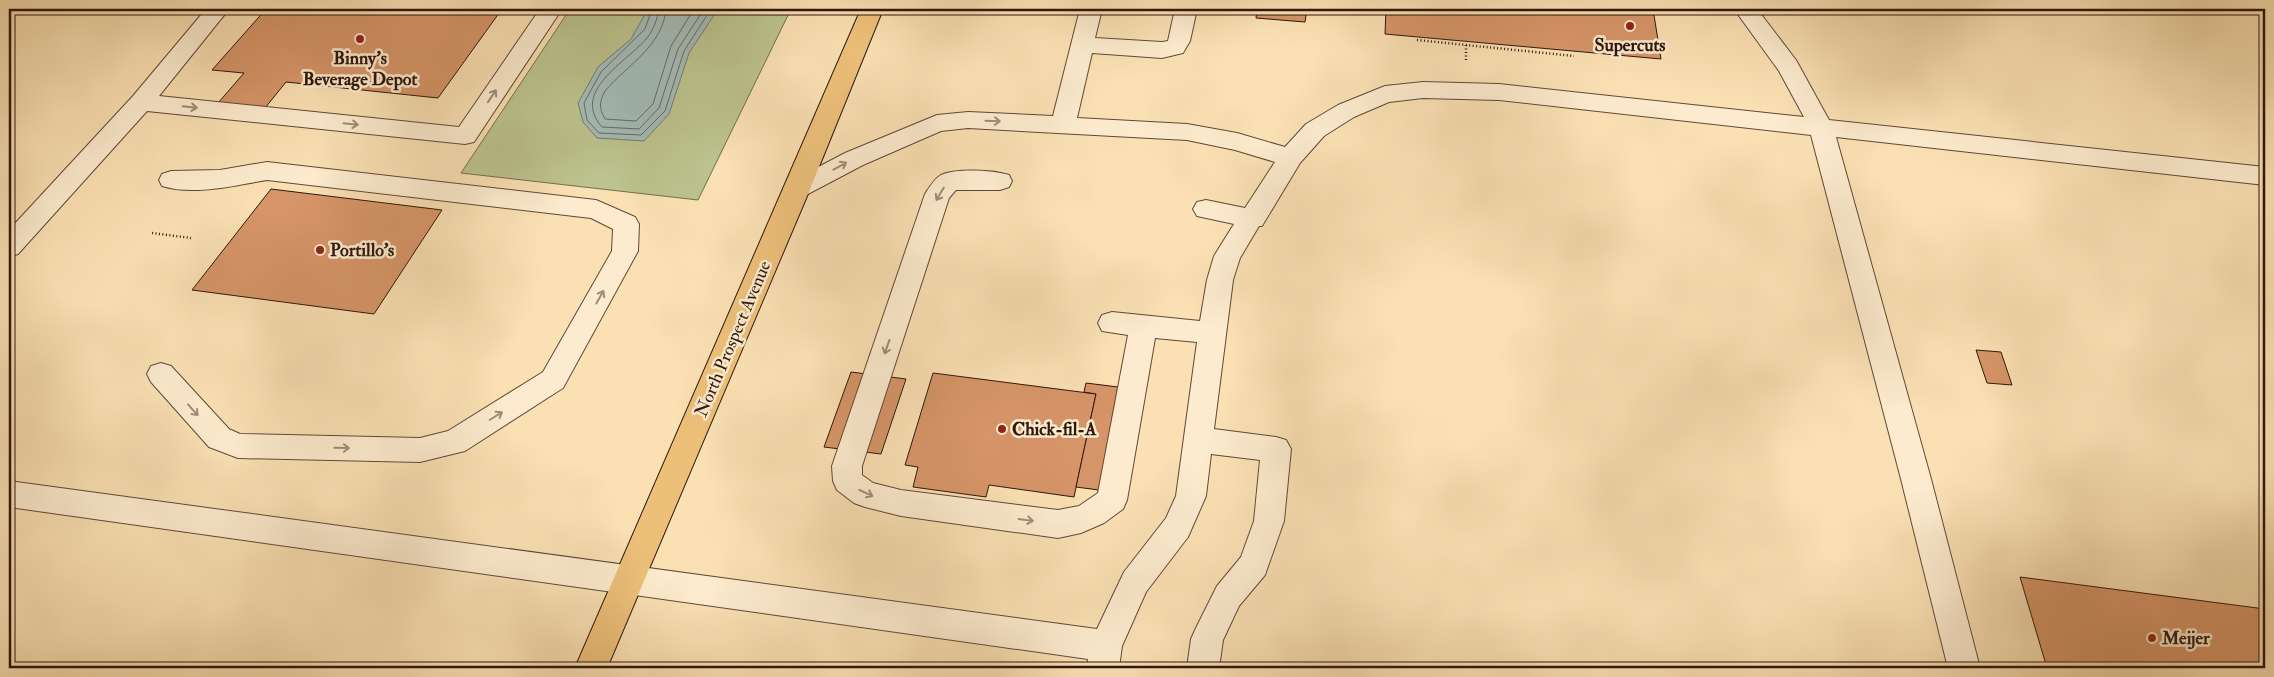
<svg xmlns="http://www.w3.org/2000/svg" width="2274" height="677" font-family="'IM FELL Double Pica',serif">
	<rect width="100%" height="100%" fill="#fae0b3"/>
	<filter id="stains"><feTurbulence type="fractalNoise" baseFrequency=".004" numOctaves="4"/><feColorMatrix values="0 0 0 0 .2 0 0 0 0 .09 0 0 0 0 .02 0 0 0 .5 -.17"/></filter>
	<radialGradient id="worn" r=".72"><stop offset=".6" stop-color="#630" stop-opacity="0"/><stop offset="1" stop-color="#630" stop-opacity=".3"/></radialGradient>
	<path fill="#bcc38e" stroke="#756c4d" d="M570 9H791L698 200 461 173Z"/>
	<path fill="#a2bbb7" stroke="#747973" d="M648 9H718L689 53 669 114 644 141 597 138 583 122 578 103 598 67 631 39Z"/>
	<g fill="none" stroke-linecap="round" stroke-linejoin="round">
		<g stroke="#686862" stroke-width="1">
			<path d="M652 9 645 29 601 72 584 103 587 120 599 133 641 135 665 111 684 51 711 9"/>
			<path d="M659 9C657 20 654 29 647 38 627 62 570 91 602 127L639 129 659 108 678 49 704 9"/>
			<path d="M666 9C663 46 627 65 605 91 599 102 599 108 605 119L636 121 653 104 671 46 694 9"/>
		</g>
	</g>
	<g fill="#d69568" stroke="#2e160c">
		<path d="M266 9H502L438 98 286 82 265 108 218 103 244 73 212 70Z"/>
		<path d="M1257 9H1307L1305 22 1256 18Z"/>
		<path d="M1386 9H1653L1661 59 1385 34Z"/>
		<path d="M271 189 442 210 374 314 192 290Z"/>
		<path d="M1976 350 2001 352 2012 385 1987 383Z"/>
		<path d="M851 372 906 379 881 454 824 447Z"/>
		<path d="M933 373 1096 394 1074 497 989 485 986 497 913 487 918 467 905 465Z"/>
		<path d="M1086 383 1118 387 1099 490 1076 487 1096 394 1084 392Z"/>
		<path d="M2020 577 2265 609V668H2047Z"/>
	</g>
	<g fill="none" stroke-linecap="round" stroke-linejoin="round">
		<defs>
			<g id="minor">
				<path d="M206 9H229L159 96 459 127 540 9H562L474 142 465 144 147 111 18 254 9 257V230L133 96Z"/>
				<path d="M1080 9H1102L1095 38 1162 42 1168 41 1175 9H1197L1190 41 1183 53 1162 58 1092 53 1077 118 1187 124 1237 133 1285 147 1306 124 1338 105 1385 86 1423 82 1499 84 1804 117 1779 71 1734 9H1757L1796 60 1829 120 2265 167V185L1836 137 1931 479 1980 668H1948L1901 479 1811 135 1499 100 1423 98 1389 102 1354 117 1324 136 1300 163 1262 226H1259L1240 258 1233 280 1214 429 1276 437 1286 440 1291 449 1284 521 1265 575 1239 606 1223 640 1219 668H1187L1191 639 1196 628 1217 586 1241 557 1254 521 1260 460 1211 454 1206 496 1188 537 1146 592 1122 646 1119 668H1087L1088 659 9 507V481L1097 629 1124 572 1166 518 1176 496 1197 342 1155 338 1127 500 1123 509 1104 523 1081 533 1058 538 901 516 865 507 854 503 837 490 833 481 832 466 925 194C929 188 934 179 941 175 955 168 994 170 1009 175L1012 181 1009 187 1000 190H956L949 198 862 466V475L873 483 901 490 1058 510 1079 506 1098 493 1128 335 1102 331 1098 323 1102 315 1112 312 1200 321 1207 280 1214 256 1234 224 1197 216 1193 209 1197 202 1206 200 1245 208 1275 162 1235 150 1187 140 968 128 941 131 863 165 806 195 797 198 788 195 784 189 788 183 845 153 937 115 968 112 1053 116Z"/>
				<path d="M267 162 596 200 635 217 639 224 638 251 563 388 465 451 420 462 238 458 209 447 151 382 147 374 151 366 161 363 171 366 229 429 240 434 420 438 448 431 543 372 612 251 613 229 591 218 267 180C236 185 193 196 162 186L159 180 162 174 171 171 220 170Z"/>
			</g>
			<path id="major" d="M861 9H883L810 189 607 668H575Z"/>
		</defs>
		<use href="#minor" stroke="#614836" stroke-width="2"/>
		<use href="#major" stroke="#2e160c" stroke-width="2"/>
		<g stroke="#2e160c" stroke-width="2.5" stroke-dasharray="1 2.5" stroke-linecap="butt">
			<path d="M1417 40 1574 56"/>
			<path d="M1466 45V60"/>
			<path d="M152 233 191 238"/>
		</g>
		<use href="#minor" fill="#fcebce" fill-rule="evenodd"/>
		<use href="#major" fill="#edc07a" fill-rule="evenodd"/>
	</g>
	<defs><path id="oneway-shaft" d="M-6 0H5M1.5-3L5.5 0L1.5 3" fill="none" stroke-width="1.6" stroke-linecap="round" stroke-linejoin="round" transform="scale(1.25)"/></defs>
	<g stroke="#9f8b77">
		<use href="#oneway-shaft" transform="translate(492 96) rotate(-56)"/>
		<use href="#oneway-shaft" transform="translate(190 107) rotate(6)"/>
		<use href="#oneway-shaft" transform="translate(993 121) rotate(2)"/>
		<use href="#oneway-shaft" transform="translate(351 124) rotate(6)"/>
		<use href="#oneway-shaft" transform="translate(840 166) rotate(-28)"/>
		<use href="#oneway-shaft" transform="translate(940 194) rotate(121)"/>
		<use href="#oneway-shaft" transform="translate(600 297) rotate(-61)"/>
		<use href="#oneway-shaft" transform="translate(887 347) rotate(109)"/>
		<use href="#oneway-shaft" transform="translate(193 410) rotate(48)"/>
		<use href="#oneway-shaft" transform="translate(496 416) rotate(-32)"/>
		<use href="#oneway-shaft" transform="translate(342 448) rotate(1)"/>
		<use href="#oneway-shaft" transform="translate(866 493) rotate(25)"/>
		<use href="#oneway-shaft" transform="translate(1026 520) rotate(8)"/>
	</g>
	<g fill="#8f2418" stroke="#fcebce" stroke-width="2">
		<circle cx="1630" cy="26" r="5"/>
		<circle cx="360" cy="39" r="5"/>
		<circle cx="320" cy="250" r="5"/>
		<circle cx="1002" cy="429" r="5"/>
		<circle cx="2152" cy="638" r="5"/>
	</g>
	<g text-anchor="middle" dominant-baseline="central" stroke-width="5" stroke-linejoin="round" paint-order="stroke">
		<g font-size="18" font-weight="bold" fill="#2e160c" stroke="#fcebce" text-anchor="start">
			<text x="1630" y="45" text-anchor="middle">Supercuts</text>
			<text x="360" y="58" text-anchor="middle">Binny's<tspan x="360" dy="21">Beverage Depot</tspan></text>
			<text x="330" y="250">Portillo's</text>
			<text x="1012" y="429">Chick-fil-A</text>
			<text x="2162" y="638">Meijer</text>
		</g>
		<g font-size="18" fill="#2e160c" stroke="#fcebce">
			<text transform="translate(733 339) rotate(-67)">North Prospect Avenue</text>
		</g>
	</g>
	<rect width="2274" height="677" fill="none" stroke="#fae0b3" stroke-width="30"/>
	<rect x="10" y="10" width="2254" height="657" fill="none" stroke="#2e160c" stroke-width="2.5"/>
	<rect x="15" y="15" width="2244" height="647" fill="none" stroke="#2e160c"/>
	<rect width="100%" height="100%" filter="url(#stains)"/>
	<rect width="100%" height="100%" fill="url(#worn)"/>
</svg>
